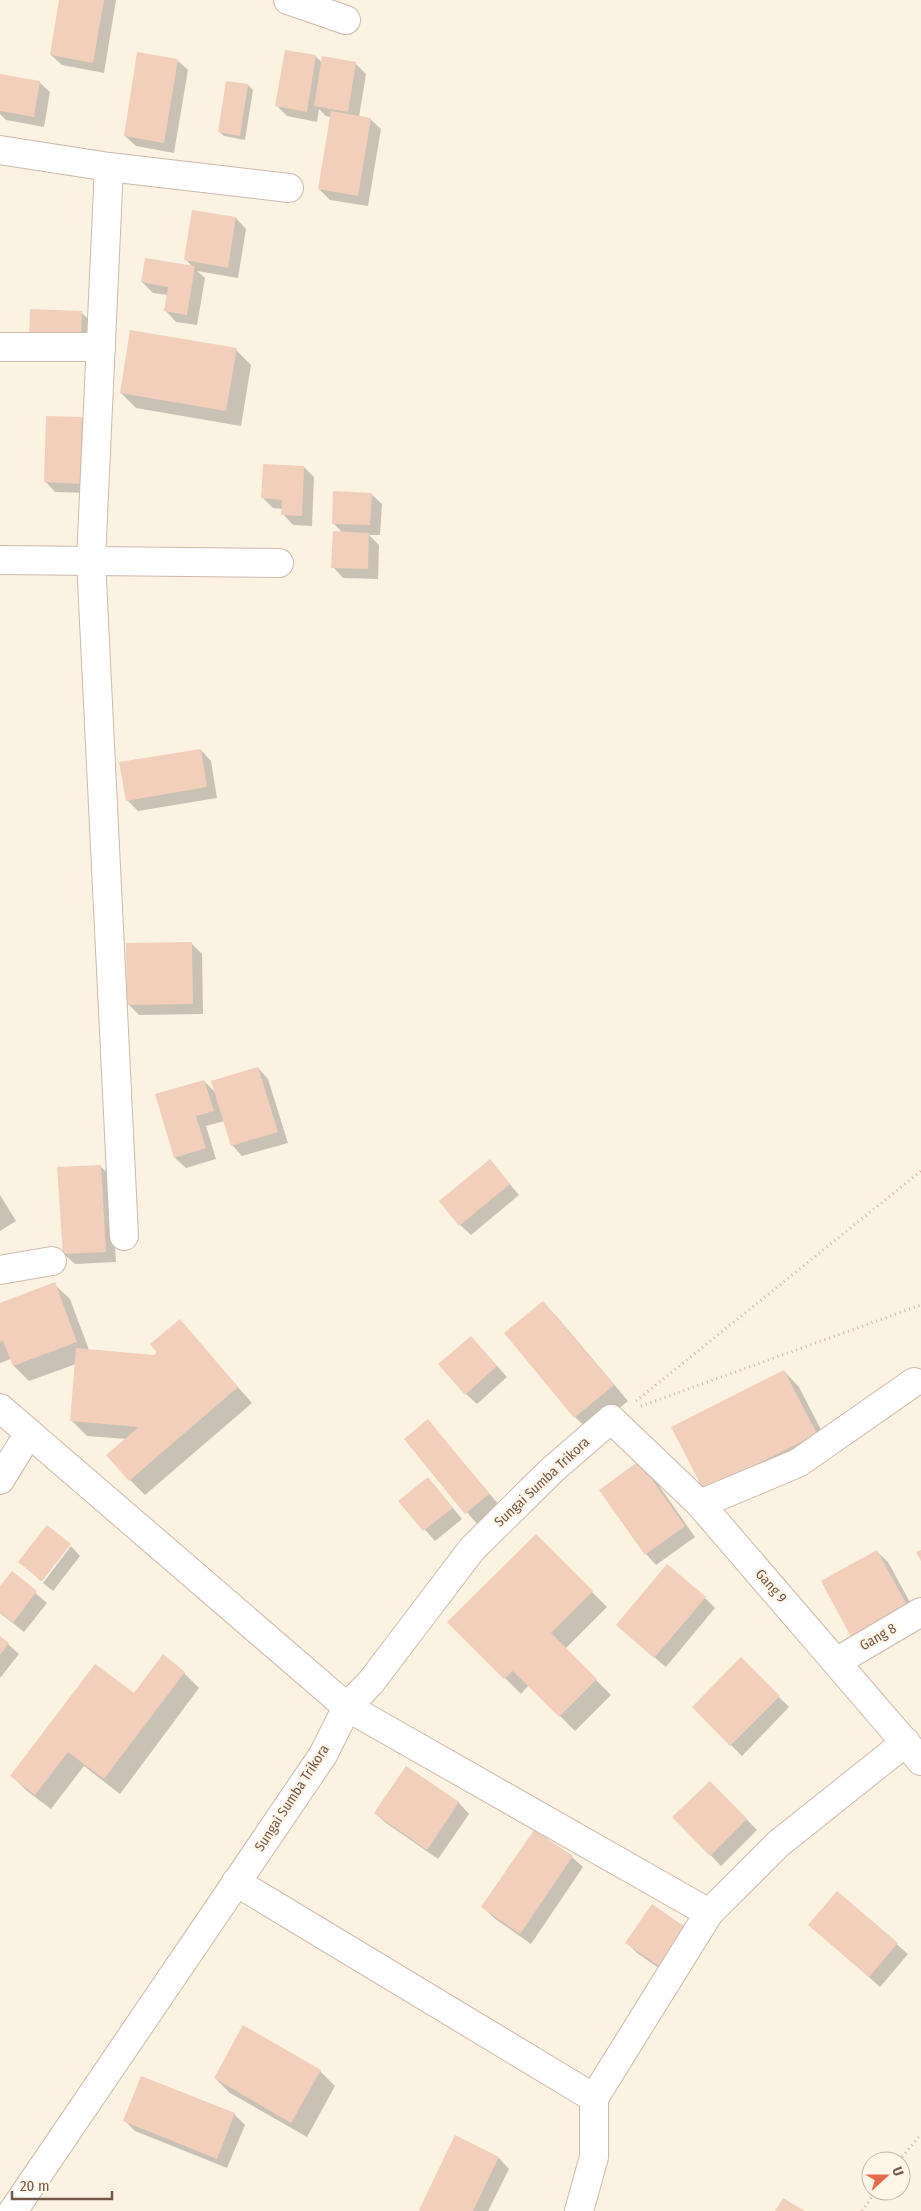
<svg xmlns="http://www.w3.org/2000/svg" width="921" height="2211" font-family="'Fira Sans Condensed',sans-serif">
	<rect width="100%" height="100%" fill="#fcf2e2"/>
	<g fill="#0003">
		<path d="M60 0H116L104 73 62 65 51 55Z"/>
		<path d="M315 56 323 63H355L366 74 359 117 370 119 381 129 368 206 330 200 319 189 331 117 326 116 319 109 317 122 287 116 277 106Z"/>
		<path d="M177 60 188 70 174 153 136 146 125 136Z"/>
		<path d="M0 75 39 82 50 92 44 127 6 120 0 114Z"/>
		<path d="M248 85 253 90 245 140 224 136 219 131Z"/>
		<path d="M236 218 246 229 238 278 197 271 205 278 197 325 176 322 166 311 168 295 153 293 142 282 193 267 186 260Z"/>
		<path d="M82 313 92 323 91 350 41 348Z"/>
		<path d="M236 350 251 365 241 426 136 408 121 393Z"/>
		<path d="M82 418 92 429 90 493 55 492 45 481Z"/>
		<path d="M304 467 314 477 312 526 293 525 283 514V509L273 508 263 498Z"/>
		<path d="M371 494 382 504 380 535H369L379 545 378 579 343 578 333 567 343 533 333 523Z"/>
		<path d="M201 750 211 761 217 798 138 811 127 800Z"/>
		<path d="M191 943 202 954 203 1014 139 1015 128 1004Z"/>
		<path d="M258 1068 268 1079 288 1143 242 1156 232 1145 224 1121 206 1126 216 1159 186 1168 175 1158 204 1081 216 1093Z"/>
		<path d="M490 1161 519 1195 471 1235 460 1225Z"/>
		<path d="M100 1166 111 1176 116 1262 75 1264 64 1254Z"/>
		<path d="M0 1195 16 1221 0 1231Z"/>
		<path d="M54 1284 70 1299 89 1350 154 1356 180 1321 252 1403 145 1495 130 1480 127 1439 87 1436 71 1420 76 1364 29 1381 14 1366 11 1359 0 1363V1304Z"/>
		<path d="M543 1302 558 1318 628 1401 591 1432 575 1417 506 1334Z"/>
		<path d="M481 1348 507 1377 477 1404 466 1394Z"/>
		<path d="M784 1371 799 1387 831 1449 705 1490Z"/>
		<path d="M428 1421 499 1505 477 1524 406 1440Z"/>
		<path d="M639 1462 650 1473 695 1537 656 1565 646 1554Z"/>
		<path d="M428 1478 462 1519 435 1541 400 1501Z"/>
		<path d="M536 1536 607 1607 565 1649 611 1695 575 1731 529 1685 521 1694 449 1622Z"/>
		<path d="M69 1544 41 1581 20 1562Z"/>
		<path d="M71 1546 80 1556 53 1591 43 1583Z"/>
		<path d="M877 1552 888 1562 918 1617 852 1637 822 1581Z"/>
		<path d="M12 1573 47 1603 24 1632 0 1613V1588Z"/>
		<path d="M705 1598 715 1608 666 1667 628 1635Z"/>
		<path d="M0 1637 19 1654 0 1678Z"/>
		<path d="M741 1659 789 1707 742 1756 693 1707Z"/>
		<path d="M184 1673 199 1688 120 1794 84 1766 51 1809 27 1791 12 1776 134 1695Z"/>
		<path d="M406 1767 459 1803 469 1814 438 1859 386 1823 375 1813Z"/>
		<path d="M710 1782 757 1830 721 1866 674 1817Z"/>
		<path d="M572 1857 583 1867 531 1944 494 1918 483 1907Z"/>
		<path d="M838 1893 908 1954 880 1987 810 1925Z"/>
		<path d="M652 1906 676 1980 637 1953 627 1943Z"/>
		<path d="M320 2071 335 2086 307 2137 230 2093 215 2078Z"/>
		<path d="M234 2114 245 2125 227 2168 135 2131 125 2121Z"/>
		<path d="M456 2137 499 2158 509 2169 488 2211H421Z"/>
	</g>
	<g fill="#f1cfba">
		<path d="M59 0H104L93 63 50 55Z"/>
		<path d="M285 50 316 55 307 112 275 106Z"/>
		<path d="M137 52 178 59 164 143 124 136Z"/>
		<path d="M322 56 356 62 348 112 314 106Z"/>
		<path d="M0 74 40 81 34 117 0 111Z"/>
		<path d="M226 81 248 84 240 136 218 132Z"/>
		<path d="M331 111 371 118 358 196 318 189Z"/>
		<path d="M192 210 236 217 228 268 184 260Z"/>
		<path d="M145 258 195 266 187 315 164 311 168 287 141 282Z"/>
		<path d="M30 309 82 311 81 340 29 338Z"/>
		<path d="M130 330 237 348 226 411 120 393Z"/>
		<path d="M46 416 82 417 80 484 44 482Z"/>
		<path d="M263 464 304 466 302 516 281 515 282 500 261 498Z"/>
		<path d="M333 491 372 493 370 525 332 524Z"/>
		<path d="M333 531 369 533 368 569 331 568Z"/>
		<path d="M201 749 207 787 126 801 119 762Z"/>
		<path d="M192 942 193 1004 127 1005 126 943Z"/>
		<path d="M258 1067 278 1132 231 1146 211 1081Z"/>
		<path d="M204 1080 214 1111 196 1116 206 1148 174 1158 155 1094Z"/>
		<path d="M490 1159 510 1184 459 1226 439 1201Z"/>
		<path d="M101 1165 106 1252 63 1254 57 1167Z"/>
		<path d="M55 1282 77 1342 13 1366 3 1341 0 1342V1303Z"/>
		<path d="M543 1301 614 1385 574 1418 504 1333Z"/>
		<path d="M180 1319 238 1387 129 1481 106 1455 139 1427 70 1421 76 1348 154 1355 157 1353 150 1344Z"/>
		<path d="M471 1336 497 1366 465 1395 438 1364Z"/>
		<path d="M784 1370 817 1434 704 1491 671 1427Z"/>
		<path d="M428 1419 489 1494 465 1514 404 1439Z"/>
		<path d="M639 1461 685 1526 645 1555 599 1490Z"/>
		<path d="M428 1477 453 1508 423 1531 398 1501Z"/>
		<path d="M47 1525 71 1544 42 1581 18 1562Z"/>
		<path d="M536 1534 593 1591 551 1633 597 1679 559 1717 513 1671 504 1679 447 1622Z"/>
		<path d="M877 1550 908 1607 851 1637 821 1581Z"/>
		<path d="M921 1550V1561L916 1552Z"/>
		<path d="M667 1564 706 1597 654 1658 616 1625Z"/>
		<path d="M12 1571 37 1591 13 1623 0 1612V1586Z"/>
		<path d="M0 1636 9 1643 0 1655Z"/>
		<path d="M163 1654 185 1672 104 1779 68 1752 35 1795 10 1776 95 1664 134 1693Z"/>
		<path d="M741 1657 780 1696 730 1746 692 1707Z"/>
		<path d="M406 1766 459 1802 427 1850 374 1813Z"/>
		<path d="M710 1781 747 1819 710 1856 672 1817Z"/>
		<path d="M534 1830 573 1856 520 1934 481 1907Z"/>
		<path d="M837 1891 898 1943 869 1977 808 1925Z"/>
		<path d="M652 1904 691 1931 665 1970 625 1943Z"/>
		<path d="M243 2025 321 2070 291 2123 214 2078Z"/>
		<path d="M141 2076 235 2113 217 2159 123 2121Z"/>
		<path d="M455 2135 499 2157 473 2211H420L419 2210Z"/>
		<path d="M783 2198 805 2211H775Z"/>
	</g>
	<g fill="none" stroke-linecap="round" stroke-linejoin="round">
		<defs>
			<g id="minor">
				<path d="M288 0 346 20"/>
				<path d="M0 150 109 167 289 188"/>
				<path d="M109 167 91 560 124 1236"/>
				<path d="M0 347H101"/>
				<path d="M0 560 279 563"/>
				<path d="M0 1270 52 1261"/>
				<path d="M0 1408 347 1707 709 1913"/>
				<path d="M0 1480 29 1433"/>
				<path d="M700 1504 798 1463 914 1382"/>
				<path d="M836 1662 921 1612"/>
				<path d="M236 1882 594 2098V2157L579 2211"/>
				<path d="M594 2098 709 1913 778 1844 906 1742"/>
				<path d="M13 2211 323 1755 347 1707 371 1682 472 1549 552 1470 611 1419 700 1504 921 1761"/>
			</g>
		</defs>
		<use href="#minor" stroke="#cdb9a9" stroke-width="30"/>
		<g stroke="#d5b39d" stroke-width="3" stroke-dasharray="1 4" stroke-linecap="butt">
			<path d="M636 1401 921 1171"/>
			<path d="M641 1406 921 1305"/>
			<path d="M899 2161 921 2134"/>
			<path d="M862 2211 876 2191"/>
		</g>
		<use href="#minor" stroke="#fff" stroke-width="28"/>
	</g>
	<g text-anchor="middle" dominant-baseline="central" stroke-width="4.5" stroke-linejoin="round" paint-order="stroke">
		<g font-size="14" fill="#735849" stroke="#fff6e8">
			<text transform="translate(542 1482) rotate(-43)">Sungai Sumba Trikora</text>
			<text transform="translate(771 1586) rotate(49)">Gang 9</text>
			<text transform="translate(878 1637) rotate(-30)">Gang 8</text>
			<text transform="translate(292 1798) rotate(-57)">Sungai Sumba Trikora</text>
		</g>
	</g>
	<g transform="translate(886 2176) rotate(69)"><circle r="24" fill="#fff6e8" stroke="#c7b7a8"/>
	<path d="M0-4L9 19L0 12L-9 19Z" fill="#e56a48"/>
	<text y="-8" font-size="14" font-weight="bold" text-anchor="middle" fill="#735849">U</text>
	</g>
	<path d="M12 2191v8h100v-8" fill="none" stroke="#735849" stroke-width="2.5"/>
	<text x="20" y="2191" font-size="15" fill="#735849" stroke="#fff6e8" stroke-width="4" paint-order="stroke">20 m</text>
</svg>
